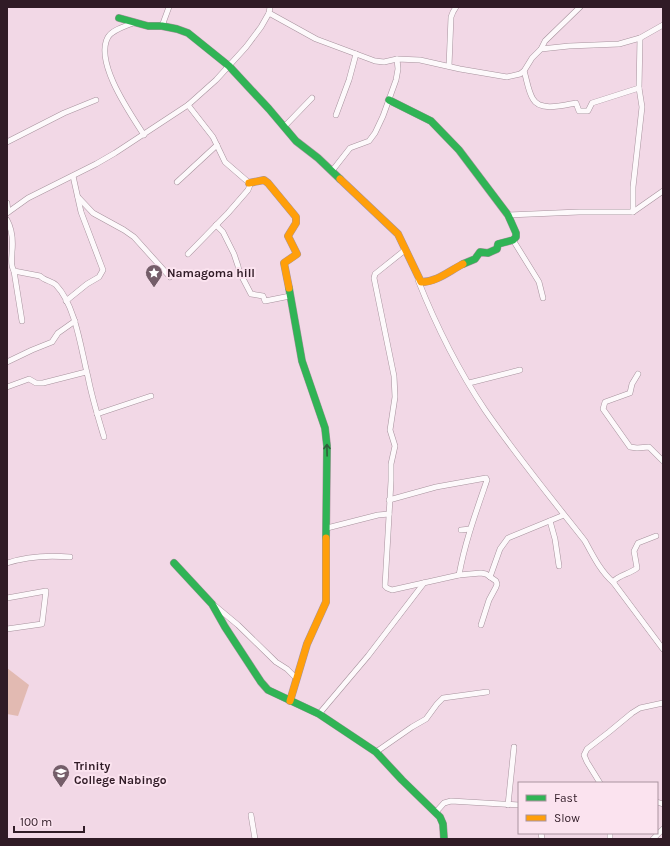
<svg xmlns="http://www.w3.org/2000/svg" width="670" height="846" font-family="Karla,sans-serif">
	<rect width="100%" height="100%" fill="#f2d8e6"/>
	<path fill="#e2bab2" d="M7 668 29 685 18 716 7 714Z"/>
	<g fill="none" stroke-linecap="round" stroke-linejoin="round">
		<defs>
			<g id="street">
				<path d="M269 13 316 39 375 61 384 62 397 59 420 60 460 69 507 77 520 74 524 71 532 58 541 49 569 46 619 44 640 38 663 25"/>
				<path d="M135 22C127 26 113 29 108 37 94 62 130 113 144 135"/>
				<path d="M162 26 169 7"/>
				<path d="M541 49 545 41 580 7"/>
				<path d="M449 66 451 17 453 12 456 7"/>
				<path d="M524 71C527 80 528 91 533 99 540 112 564 105 576 103L579 111H588L592 103 639 88"/>
				<path d="M188 105 213 137 225 162 247 181 250 185 248 190 228 213 188 254"/>
				<path d="M336 115 349 80 356 54"/>
				<path d="M284 127 312 98"/>
				<path d="M7 142 64 113 96 100"/>
				<path d="M332 171 350 148 369 141 375 133 383 116 396 80 398 69 397 59"/>
				<path d="M177 182 217 145"/>
				<path d="M78 197 93 213 124 230 134 237 170 277"/>
				<path d="M7 203 8 212"/>
				<path d="M633 212V187L642 107 639 88 640 38"/>
				<path d="M7 213 28 198 96 164 115 153 188 105 216 80 246 47 261 27 269 13 270 7"/>
				<path d="M508 215 579 212H633L663 191"/>
				<path d="M7 220C12 229 13 242 12 252 12 259 10 265 14 271L40 276C45 281 52 281 56 285 76 306 81 350 88 377 92 398 98 417 104 437"/>
				<path d="M216 225 223 232 234 254 238 266 239 271 251 294 263 296 265 301 290 296"/>
				<path d="M513 240 539 282 543 298"/>
				<path d="M405 250 375 274 374 278 394 376 395 397 390 430 395 446 391 464V481L385 586 387 588 392 590 459 575 481 573 486 574 496 581 497 584 496 587 489 600 481 625"/>
				<path d="M14 271 22 321"/>
				<path d="M418 280C435 323 459 371 485 410 516 455 551 498 585 541 593 556 601 572 614 583"/>
				<path d="M66 301 87 284 99 277 103 270 81 212 73 176"/>
				<path d="M7 362 32 350 52 342 58 333 75 321"/>
				<path d="M638 374 632 384 630 393 605 402 603 409 630 447 637 448 649 447 663 461"/>
				<path d="M469 383 520 370"/>
				<path d="M7 387 29 379 36 383H43L86 372"/>
				<path d="M97 414 151 396"/>
				<path d="M389 500 436 487 486 478 487 480C476 512 465 542 459 575"/>
				<path d="M550 521 555 539 559 566"/>
				<path d="M327 528 378 515 389 514"/>
				<path d="M461 530 470 529"/>
				<path d="M656 536 638 543 634 551 637 568C630 574 618 575 613 582L663 649"/>
				<path d="M7 563C28 556 48 555 70 557"/>
				<path d="M490 577 500 549 508 538 564 515"/>
				<path d="M7 598 46 591 42 624 7 629"/>
				<path d="M214 605 238 625 276 662 287 669 296 678"/>
				<path d="M319 714 368 656 424 583"/>
				<path d="M376 752 412 727 426 719 437 704 443 698 487 692"/>
				<path d="M600 783 587 762 584 755 587 749 609 732 632 713 640 708 663 703"/>
				<path d="M657 802 663 804"/>
				<path d="M508 805 514 747"/>
				<path d="M436 812 444 803 451 801 519 805"/>
				<path d="M251 815 255 839"/>
				<path d="M541 833 542 839"/>
				<path d="M610 833V839"/>
				<path d="M653 839 663 829"/>
			</g>
			<g id="fast">
				<path d="M119 18 148 26H162L177 29 188 33 229 66 269 109 296 141 318 158 340 179"/>
				<path d="M389 100 431 121 459 150 508 215 516 233V237L513 240 498 244 497 249 488 253 480 252 475 259 463 264"/>
				<path d="M289 288 302 361 325 428 327 446 326 538"/>
				<path d="M174 563 212 604 225 627 261 682 268 690 319 714 376 752 402 780 440 817 443 824 444 839"/>
			</g>
			<g id="slow">
				<path d="M340 179 398 234 421 282C437 282 449 271 463 264"/>
				<path d="M249 183 264 180 268 183 296 217V223L288 236 297 254 284 263 289 288"/>
				<path d="M290 701 307 644 326 602V538"/>
			</g>
		</defs>
		<use href="#street" stroke="#a7929d" stroke-width="6"/>
		<use href="#fast" stroke="#a7929d" stroke-width="8"/>
		<use href="#slow" stroke="#a7929d" stroke-width="8"/>
		<use href="#street" stroke="#fdf9fb" stroke-width="5"/>
		<use href="#fast" stroke="#30b455" stroke-width="7"/>
		<use href="#slow" stroke="#ff9f0a" stroke-width="7"/>
	</g>
	<defs><path id="oneway-shaft" d="M-6 0H5M1.5-3L5.5 0L1.5 3" fill="none" stroke-width="1.6" stroke-linecap="round" stroke-linejoin="round"/></defs>
	<use stroke="#30603b" href="#oneway-shaft" transform="translate(327 450) rotate(-91)"/>
	<defs>
		<symbol id="sight-pin" viewBox="-11 -11 22 30"><path d="M0 17L-7.5 6A9.5 9.5 0 1 1 7.5 6Z" fill="#745d69" stroke="#fbe3ef"/><path d="M0-6L1.8-2.2L6-1.7L2.9 1.2L3.7 5.4L0 3.3L-3.7 5.4L-2.9 1.2L-6-1.7L-1.8-2.2Z" fill="#fff"/></symbol>
		<symbol id="school-pin" viewBox="-11 -11 22 30"><path d="M0 17L-7.5 6A9.5 9.5 0 1 1 7.5 6Z" fill="#745d69" stroke="#fbe3ef"/><path d="M0-5L7-2L0 1L-7-2ZM-4 1L0 2.5L4 1V4Q0 6-4 4Z" fill="#fff"/></symbol>
	</defs>
	<g fill-rule="evenodd">
		<use href="#sight-pin" x="144" y="263" width="20" height="27"/>
		<use href="#school-pin" x="51" y="763" width="20" height="27"/>
	</g>
	<g text-anchor="middle" dominant-baseline="central" stroke-width="4" stroke-linejoin="round" paint-order="stroke">
		<g font-size="12" font-weight="bold" fill="#301b26" stroke="#fbe3ef" text-anchor="start">
			<text x="167" y="273">Namagoma hill</text>
			<text x="74" y="766">Trinity<tspan x="74" dy="14">College Nabingo</tspan></text>
		</g>
	</g>
	<rect width="670" height="846" fill="none" stroke="#301b26" stroke-width="16"/>
	<rect x="518" y="782" width="140" height="52" fill="#fbe3ef" stroke="#aa939f"/>
	<rect x="526" y="795" width="20" height="6" fill="#30b455" stroke="#aa939f"/>
	<text x="554" y="802" font-size="12" fill="#301b26">Fast</text>
	<rect x="526" y="815" width="20" height="6" fill="#ff9f0a" stroke="#aa939f"/>
	<text x="554" y="822" font-size="12" fill="#301b26">Slow</text>
	<path d="M14 826v6h70v-6" fill="none" stroke="#301b26" stroke-width="2"/>
	<text x="20" y="826" font-size="12" fill="#301b26" stroke="#fbe3ef" stroke-width="3" paint-order="stroke">100 m</text>
</svg>
